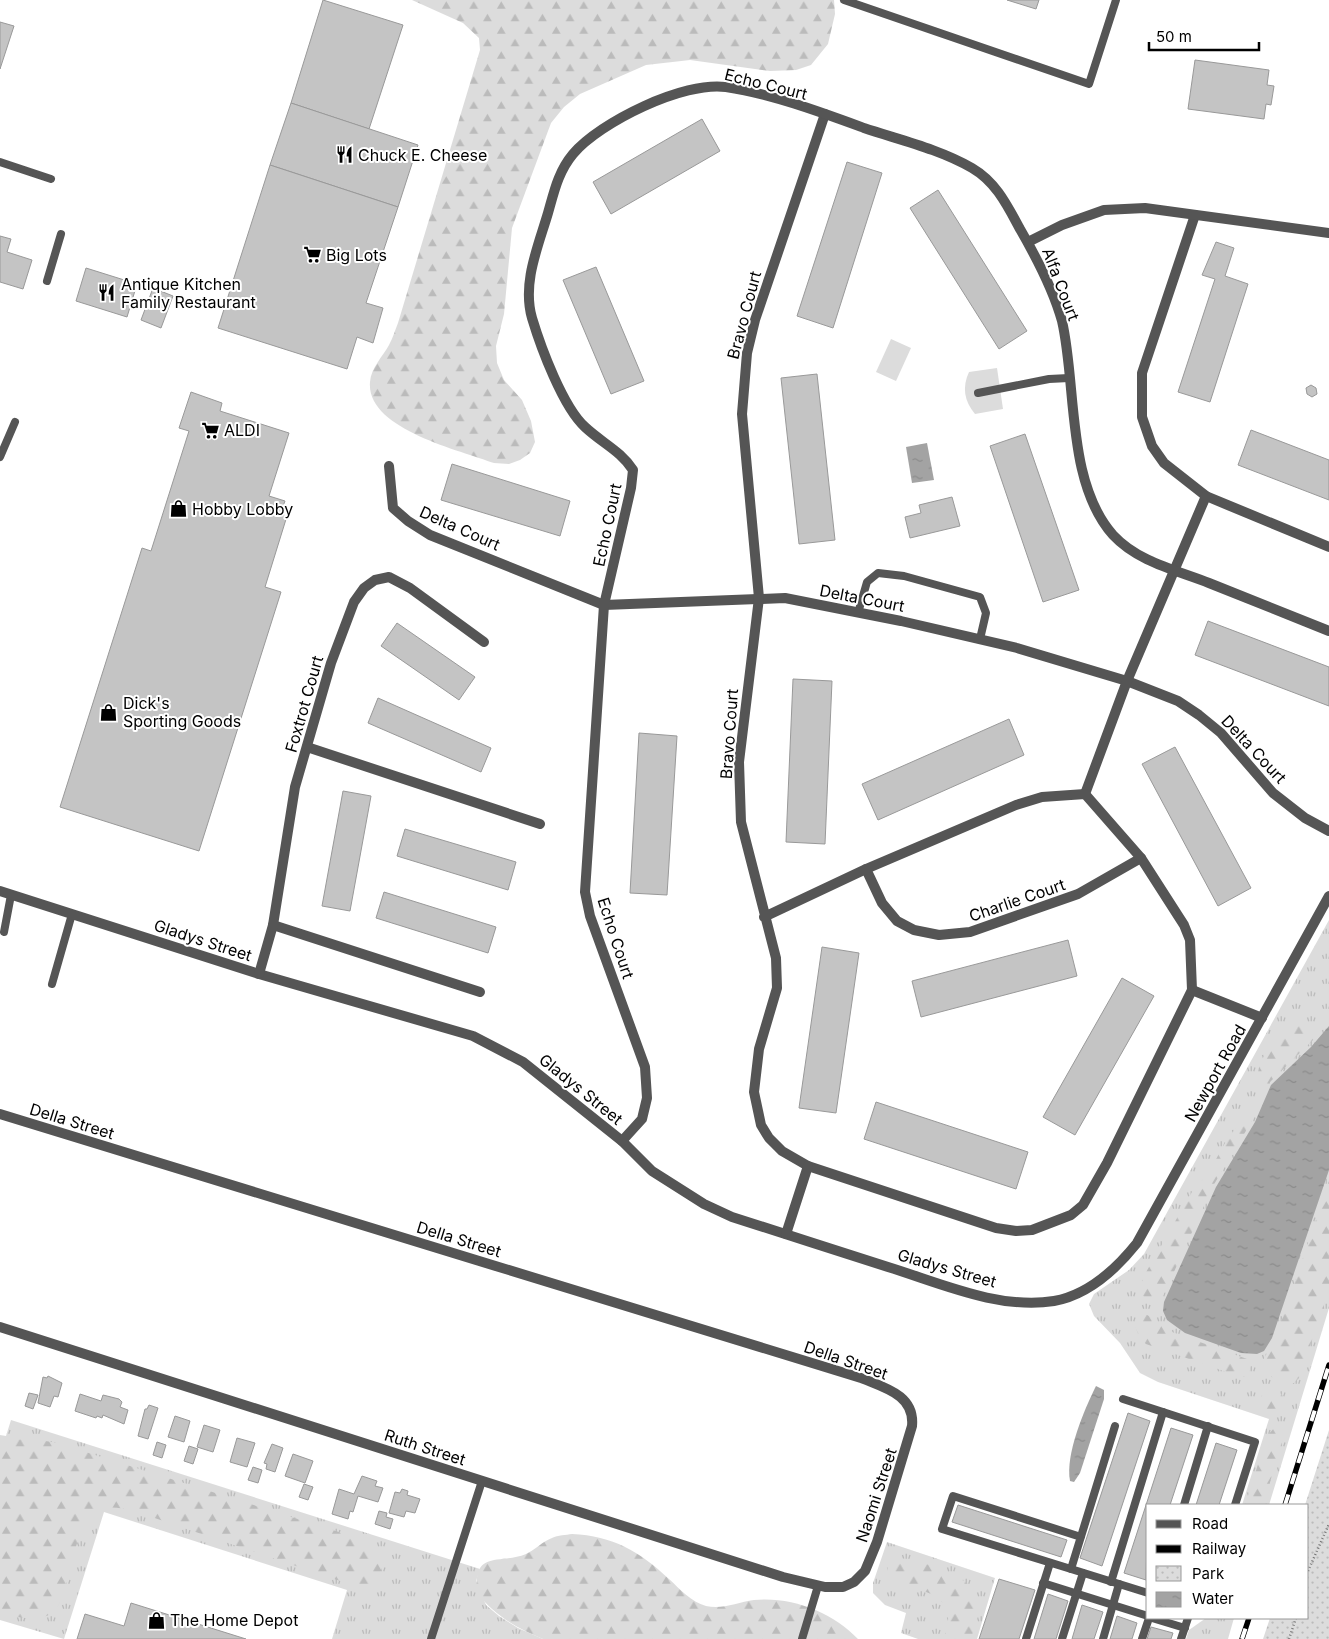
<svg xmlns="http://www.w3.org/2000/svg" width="1329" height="1639" font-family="Inter,sans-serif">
	<defs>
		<pattern id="grass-tufts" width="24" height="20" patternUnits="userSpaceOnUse" patternTransform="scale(1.25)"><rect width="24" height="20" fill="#dcdcdc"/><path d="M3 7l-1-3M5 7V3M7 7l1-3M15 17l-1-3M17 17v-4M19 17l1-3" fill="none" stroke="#bbb"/></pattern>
		<pattern id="forest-firs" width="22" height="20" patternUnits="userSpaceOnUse" patternTransform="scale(1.25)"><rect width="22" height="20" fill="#dcdcdc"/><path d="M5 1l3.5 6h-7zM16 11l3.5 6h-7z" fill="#bbb"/></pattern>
		<pattern id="park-dots" width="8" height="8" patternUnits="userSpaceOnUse" patternTransform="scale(1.25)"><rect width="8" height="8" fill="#dcdcdc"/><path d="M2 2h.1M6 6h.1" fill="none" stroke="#bbb" stroke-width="1.8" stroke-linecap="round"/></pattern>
		<pattern id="water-ripples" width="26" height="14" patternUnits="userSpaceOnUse" patternTransform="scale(1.25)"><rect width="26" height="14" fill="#a3a3a3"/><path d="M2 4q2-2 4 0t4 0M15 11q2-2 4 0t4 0" fill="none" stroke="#8b8b8b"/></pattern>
	</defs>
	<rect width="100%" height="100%" fill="#fff"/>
	<g fill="url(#grass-tufts)">
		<path d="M1329 920V1308L1269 1505H1242L1269 1419 1158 1382 1140 1373 1120 1343 1094 1316 1089 1304 1094 1294 1129 1270 1144 1254Z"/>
		<path d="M11 1420 480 1569 476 1581 486 1605 499 1616 518 1628 543 1639H332L347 1590 104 1512 64 1639 0 1620V1435L6 1436Z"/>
		<path d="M887 1542 995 1578 977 1639H918L901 1633 906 1613 885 1605 873 1593V1583Z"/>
		<path d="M1206 1618H1234L1228 1639H1186L1189 1630Z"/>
	</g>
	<g fill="url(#forest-firs)">
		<path d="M412 0H834L835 14 828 44 811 65 796 70 770 71 690 60 646 65 580 94 564 107 551 123 512 228 504 314 496 346 497 363 504 380 522 400 531 421 535 442 530 453 520 460 509 464 494 463C460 450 366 429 370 382 371 368 383 356 389 345 393 338 395 330 398 323L480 50 479 38 463 23Z"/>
		<path d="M1301 1023 1312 1026 1315 1035 1313 1040 1269 1083 1262 1086 1258 1081C1255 1056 1281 1033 1301 1023Z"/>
		<path d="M1250 1108 1255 1111 1253 1119 1213 1186 1163 1296 1156 1302 1147 1301C1139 1293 1140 1284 1145 1274L1192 1192 1209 1172 1225 1143Z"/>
		<path d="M1329 1182V1290L1299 1378 1294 1383 1283 1384 1265 1373 1262 1362 1275 1339Z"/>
		<path d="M1147 1315C1157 1318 1162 1327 1172 1332L1247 1359 1251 1363 1249 1374 1245 1377 1238 1376 1146 1344 1140 1339 1135 1326 1140 1316Z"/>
		<circle cx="1272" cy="1402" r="12"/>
		<path d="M1275 1427 1282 1431 1283 1439 1263 1505H1245L1267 1436Z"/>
		<path d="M0 1439 40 1440 57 1443 342 1533C365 1543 401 1556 371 1584H349L134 1511C110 1505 96 1504 83 1528 71 1550 68 1601 52 1613 38 1623 15 1617 0 1612Z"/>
		<path d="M572 1534C613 1536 639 1551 669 1579 680 1589 691 1602 706 1606 722 1610 738 1602 754 1600 791 1596 833 1612 858 1639H543C517 1628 495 1616 477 1593 473 1549 499 1565 526 1554 535 1550 543 1541 552 1538 558 1535 566 1535 572 1534Z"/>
		<path d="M898 1558C919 1560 970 1575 977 1596 982 1610 975 1626 971 1639H944C945 1631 949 1624 948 1616 947 1590 907 1589 889 1578L887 1574 888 1564Z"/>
	</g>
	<path fill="url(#park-dots)" d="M1329 1430V1639H1263L1270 1618H1308V1505H1305Z"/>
	<g fill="#dcdcdc">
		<path d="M891 339 911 348 896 381 876 372Z"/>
		<path d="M997 368 1003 409 975 414C964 401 962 387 969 372Z"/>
	</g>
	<g fill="url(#water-ripples)">
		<path d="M927 443 934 480 912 483 906 447Z"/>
		<path d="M1329 1026V1170L1272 1338 1264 1351 1257 1354 1241 1353 1185 1333 1167 1320 1163 1311 1164 1302 1216 1187 1255 1122 1271 1085 1311 1047Z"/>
		<path d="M1096 1386 1104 1390V1399L1080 1473 1074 1482 1070 1481C1065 1455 1084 1410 1096 1386Z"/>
	</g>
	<g fill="#c4c4c4" stroke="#999">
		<path d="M323 0 403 25 369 129 291 103Z"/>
		<path d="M1007 0H1039L1036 9Z"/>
		<path d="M0 22 14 26 0 69Z"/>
		<path d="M1195 60 1269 70 1267 85 1274 86 1271 105 1266 104 1264 119 1188 109Z"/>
		<path d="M291 103 418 145 398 207 270 165Z"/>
		<path d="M702 119 720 151 611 214 593 182Z"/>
		<path d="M847 162 882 173 833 328 797 316Z"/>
		<path d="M270 165 398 207 366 303 383 308 373 343 357 337 347 369 218 328Z"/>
		<path d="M938 190 1027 331 999 349 910 208Z"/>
		<path d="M0 236 11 239 7 252 32 260 23 289 0 282Z"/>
		<path d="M1216 242 1234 248 1225 276 1248 284 1210 402 1178 392 1215 279 1202 275Z"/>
		<path d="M596 267 644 381 611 394 563 280Z"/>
		<path d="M86 268 137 284 127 317 76 301Z"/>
		<path d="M153 288 173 296 161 328 141 320Z"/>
		<path d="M817 374 835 540 799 544 781 378Z"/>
		<path d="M1311 385 1316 388 1317 394 1312 397 1307 394 1306 388Z"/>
		<path d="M191 392 222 403 220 411 289 433 269 496 285 501 280 514 287 516 265 587 281 592 199 851 60 807 142 548 151 551 189 431 179 428Z"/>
		<path d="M1251 430 1329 460V500L1238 465Z"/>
		<path d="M1025 434 1079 590 1043 602 990 446Z"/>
		<path d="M452 464 570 501 560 536 441 500Z"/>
		<path d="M952 497 960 526 910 538 905 517 921 513 919 505Z"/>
		<path d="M1208 621 1329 667V706L1195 655Z"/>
		<path d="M397 623 475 677 459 700 381 646Z"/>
		<path d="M793 679 832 681 825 844 786 842Z"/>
		<path d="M378 698 491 748 481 772 368 723Z"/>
		<path d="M1009 719 1024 755 878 820 862 784Z"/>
		<path d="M639 733 677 736 667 895 630 893Z"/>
		<path d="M1175 747 1251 888 1218 906 1142 764Z"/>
		<path d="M343 791 371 796 350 911 322 906Z"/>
		<path d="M405 829 516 862 508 890 397 856Z"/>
		<path d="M384 892 496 927 488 953 376 918Z"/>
		<path d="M1068 940 1077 976 921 1017 912 981Z"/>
		<path d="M822 947 859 953 836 1113 799 1108Z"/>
		<path d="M1122 978 1154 996 1075 1135 1043 1117Z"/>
		<path d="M876 1102 1028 1152 1016 1189 864 1139Z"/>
		<path d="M48 1376 62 1383 58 1397 54 1396 50 1407 38 1403 43 1377 47 1378Z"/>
		<path d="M29 1393 38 1395 33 1409 25 1406Z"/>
		<path d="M80 1394 101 1401 103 1395 119 1399 122 1402 120 1407 128 1410 124 1424 103 1415 102 1418 97 1416 96 1418 75 1411Z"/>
		<path d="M149 1405 158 1408 148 1439 138 1436 145 1409H147Z"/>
		<path d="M1128 1413 1150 1421 1102 1566 1080 1558Z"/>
		<path d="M175 1416 190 1421 184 1442 168 1437Z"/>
		<path d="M204 1425 220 1430 213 1452 197 1447Z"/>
		<path d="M1171 1428 1193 1435 1170 1505H1148L1146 1580 1124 1573Z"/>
		<path d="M237 1438 255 1443 247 1467 230 1462Z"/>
		<path d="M157 1442 166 1445 162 1458 153 1455Z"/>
		<path d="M1216 1443 1237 1450 1219 1505H1196Z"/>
		<path d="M272 1444 283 1448 275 1472 266 1469 267 1464 264 1463Z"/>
		<path d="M189 1446 198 1449 193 1464 184 1461Z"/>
		<path d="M293 1454 313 1461 305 1483 285 1476Z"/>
		<path d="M253 1467 262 1470 258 1483 248 1480Z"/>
		<path d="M362 1476 377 1481 375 1486 383 1488 378 1502 358 1496 353 1512 350 1511 348 1519 332 1514 339 1489 354 1494Z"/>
		<path d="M304 1484 313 1487 308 1500 299 1497Z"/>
		<path d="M402 1489 408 1491 407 1495 420 1499 415 1513 406 1511 404 1517 389 1513 395 1492 400 1493Z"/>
		<path d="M958 1505 1067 1540 1061 1557 952 1522Z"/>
		<path d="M379 1511 387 1513 386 1517 393 1519 390 1529 375 1524Z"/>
		<path d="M999 1579 1035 1590 1019 1639H979Z"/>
		<path d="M1048 1594 1068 1601 1056 1639H1034Z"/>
		<path d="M131 1603 246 1639H77L85 1614 124 1626Z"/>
		<path d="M1082 1605 1103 1612 1094 1639H1072Z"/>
		<path d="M1117 1616 1137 1623 1132 1639H1110Z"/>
		<path d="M1151 1627 1173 1633 1171 1639H1147Z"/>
	</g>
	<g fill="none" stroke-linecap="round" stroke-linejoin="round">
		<g stroke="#777" stroke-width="2.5" stroke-dasharray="1 2.5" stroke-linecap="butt">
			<path d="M1308 1571 1329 1524"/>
			<path d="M1289 1639 1296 1618"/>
		</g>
		<g stroke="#555" stroke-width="8">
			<path d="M844 0 1089 84 1116 0"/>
			<path d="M0 162 51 179"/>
			<path d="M47 281 61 234"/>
			<path d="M978 393 1049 379 1069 378"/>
			<path d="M0 457 15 422"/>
			<path d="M858 613 867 582 878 573 904 576 980 597 986 613 980 639"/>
			<path d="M4 932 11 895"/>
			<path d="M52 984 72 914"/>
			<path d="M1123 1399 1163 1412"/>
			<path d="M1184 1505 1208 1426"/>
			<path d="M1081 1537 953 1496 942 1529 1071 1569 1115 1426"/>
			<path d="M1071 1569 1148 1593"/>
			<path d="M1111 1582 1163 1412 1255 1442 1235 1505"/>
			<path d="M1043 1583 1148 1616"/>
			<path d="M1152 1618 1185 1628"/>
			<path d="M431 1639 482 1481"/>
			<path d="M802 1639 818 1586"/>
			<path d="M1026 1639 1050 1563"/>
			<path d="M1062 1639 1083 1573"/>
			<path d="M1103 1639 1119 1584"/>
			<path d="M1142 1639 1149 1618"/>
			<path d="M1181 1639 1188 1618"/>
		</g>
		<g stroke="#555" stroke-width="10">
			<path d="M1195 215 1142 373V417L1152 446 1164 463 1206 496 1329 547"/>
			<path d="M1028 242 1062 225 1104 210 1145 208 1329 233"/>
			<path d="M389 466 393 508 408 521 430 535 604 605 785 598 901 621 1017 648 1127 681 1178 701 1199 715 1221 733 1273 793 1305 818 1329 831"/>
			<path d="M307 747 540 824"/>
			<path d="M1085 794 1127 681 1206 496"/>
			<path d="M866 869 882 903 897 921 914 930 939 935 970 932 1078 894 1141 858"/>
			<path d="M0 891 259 974 473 1036 523 1062 622 1141 652 1171 704 1204 732 1217C784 1234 836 1250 888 1267 940 1283 999 1310 1054 1301 1088 1295 1117 1268 1137 1243L1329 896"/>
			<path d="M764 917 866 869 1016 805 1042 797 1085 794 1141 858 1184 925 1190 940 1192 990 1107 1163 1083 1205 1071 1215 1032 1230 1016 1231 996 1228 808 1166 782 1151 769 1138 761 1125 754 1092 759 1049 777 988 776 958 741 822 739 762 759 598 742 414 747 353 755 320 825 114"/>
			<path d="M273 925 480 992"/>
			<path d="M259 974 273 925 295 787 331 663 354 602 364 588 375 580 389 577 410 588 484 642"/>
			<path d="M1192 990 1262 1018"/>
			<path d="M0 1114 861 1378C885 1388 915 1395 912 1426L877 1542 865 1571 854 1582 843 1587H825L783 1577 0 1327"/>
			<path d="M622 1141 642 1119 647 1098 645 1067 590 916 585 892 604 605 631 488 633 470C621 451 602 443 585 427 563 407 541 348 532 318 522 283 538 247 548 213 554 192 558 172 573 154 600 122 684 81 726 87 769 93 823 113 864 128 900 140 939 149 972 168 996 182 1007 205 1020 229 1035 255 1054 292 1062 321 1077 386 1066 482 1113 535 1138 562 1176 570 1209 583 1249 599 1289 615 1329 631"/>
			<path d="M786 1234 808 1166"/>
		</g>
		<defs>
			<g id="rail">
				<path d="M1285 1505 1329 1365"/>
				<path d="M1242 1639 1249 1618"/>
			</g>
		</defs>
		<use href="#rail" stroke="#000" stroke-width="5.5"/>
		<use href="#rail" stroke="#fff" stroke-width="4" stroke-dasharray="11" stroke-linecap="butt"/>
	</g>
	<defs>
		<symbol id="restaurant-bare" viewBox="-9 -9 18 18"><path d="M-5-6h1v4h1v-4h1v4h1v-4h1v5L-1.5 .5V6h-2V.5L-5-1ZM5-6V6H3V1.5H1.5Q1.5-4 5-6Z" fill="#000" stroke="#fff" stroke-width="2.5" paint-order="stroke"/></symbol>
		<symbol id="supermarket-bare" viewBox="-9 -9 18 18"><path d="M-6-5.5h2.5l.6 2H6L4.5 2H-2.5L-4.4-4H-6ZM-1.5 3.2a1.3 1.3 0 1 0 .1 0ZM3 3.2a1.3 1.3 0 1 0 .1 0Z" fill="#000" stroke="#fff" stroke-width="2.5" paint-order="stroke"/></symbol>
		<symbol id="shop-bare" viewBox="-9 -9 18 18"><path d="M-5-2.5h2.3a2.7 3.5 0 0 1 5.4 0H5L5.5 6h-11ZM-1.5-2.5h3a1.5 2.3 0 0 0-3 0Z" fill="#000" stroke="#fff" stroke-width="2.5" paint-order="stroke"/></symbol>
	</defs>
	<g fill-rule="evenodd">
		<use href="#restaurant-bare" x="332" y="142" width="25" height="25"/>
		<use href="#supermarket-bare" x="300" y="242" width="25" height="25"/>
		<use href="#restaurant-bare" x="94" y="280" width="25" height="25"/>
		<use href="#supermarket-bare" x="198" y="418" width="25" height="25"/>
		<use href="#shop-bare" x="166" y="496" width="25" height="25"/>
		<use href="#shop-bare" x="96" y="700" width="25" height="25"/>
		<use href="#shop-bare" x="144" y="1608" width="25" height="25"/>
	</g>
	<g text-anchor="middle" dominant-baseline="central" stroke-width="4" stroke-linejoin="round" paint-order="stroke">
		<g font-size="16" fill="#000" stroke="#fff">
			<text transform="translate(766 84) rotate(14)">Echo Court</text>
			<text transform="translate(1061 284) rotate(69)">Alfa Court</text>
			<text transform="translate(744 315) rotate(-75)">Bravo Court</text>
			<text transform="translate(607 525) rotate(-78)">Echo Court</text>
			<text transform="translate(460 528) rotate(24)">Delta Court</text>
			<text transform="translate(862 598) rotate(11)">Delta Court</text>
			<text transform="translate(304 704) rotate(-74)">Foxtrot Court</text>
			<text transform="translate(729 734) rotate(-86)">Bravo Court</text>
			<text transform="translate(1254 749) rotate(47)">Delta Court</text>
			<text transform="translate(1017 900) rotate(-19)">Charlie Court</text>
			<text transform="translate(616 938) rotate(72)">Echo Court</text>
			<text transform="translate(203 940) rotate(18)">Gladys Street</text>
			<text transform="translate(1215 1073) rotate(-61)">Newport Road</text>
			<text transform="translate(581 1089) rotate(39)">Gladys Street</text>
			<text transform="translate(72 1121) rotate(17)">Della Street</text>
			<text transform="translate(459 1239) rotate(17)">Della Street</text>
			<text transform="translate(947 1268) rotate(16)">Gladys Street</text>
			<text transform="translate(846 1360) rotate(19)">Della Street</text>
			<text transform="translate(425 1447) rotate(18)">Ruth Street</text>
			<text transform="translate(876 1495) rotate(-72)">Naomi Street</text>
		</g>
		<g font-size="16" fill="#000" stroke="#fff" text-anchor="start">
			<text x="358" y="155">Chuck E. Cheese</text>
			<text x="326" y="255">Big Lots</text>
			<text x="121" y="284">Antique Kitchen<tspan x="121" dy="18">Family Restaurant</tspan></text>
			<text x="224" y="430">ALDI</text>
			<text x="192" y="509">Hobby Lobby</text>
			<text x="123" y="703">Dick's<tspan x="123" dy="18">Sporting Goods</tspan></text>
			<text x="170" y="1620">The Home Depot</text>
		</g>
	</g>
	<rect x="1146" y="1504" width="162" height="115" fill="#ffffff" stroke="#999999"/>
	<rect x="1156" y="1520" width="25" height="8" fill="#555555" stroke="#999999"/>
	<text x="1192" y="1529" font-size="15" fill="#000000">Road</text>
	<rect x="1156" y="1545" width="25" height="8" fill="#000000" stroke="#999999"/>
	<text x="1192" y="1554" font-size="15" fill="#000000">Railway</text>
	<rect x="1156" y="1566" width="25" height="15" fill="url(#park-dots)" stroke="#999999"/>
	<text x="1192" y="1579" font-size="15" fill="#000000">Park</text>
	<rect x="1156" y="1592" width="25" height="15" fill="url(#water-ripples)" stroke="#999999"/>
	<text x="1192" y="1604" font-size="15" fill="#000000">Water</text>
	<path d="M1149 42v8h110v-8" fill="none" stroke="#000000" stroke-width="2.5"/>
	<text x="1156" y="42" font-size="15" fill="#000000" stroke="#ffffff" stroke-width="4" paint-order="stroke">50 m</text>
</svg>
